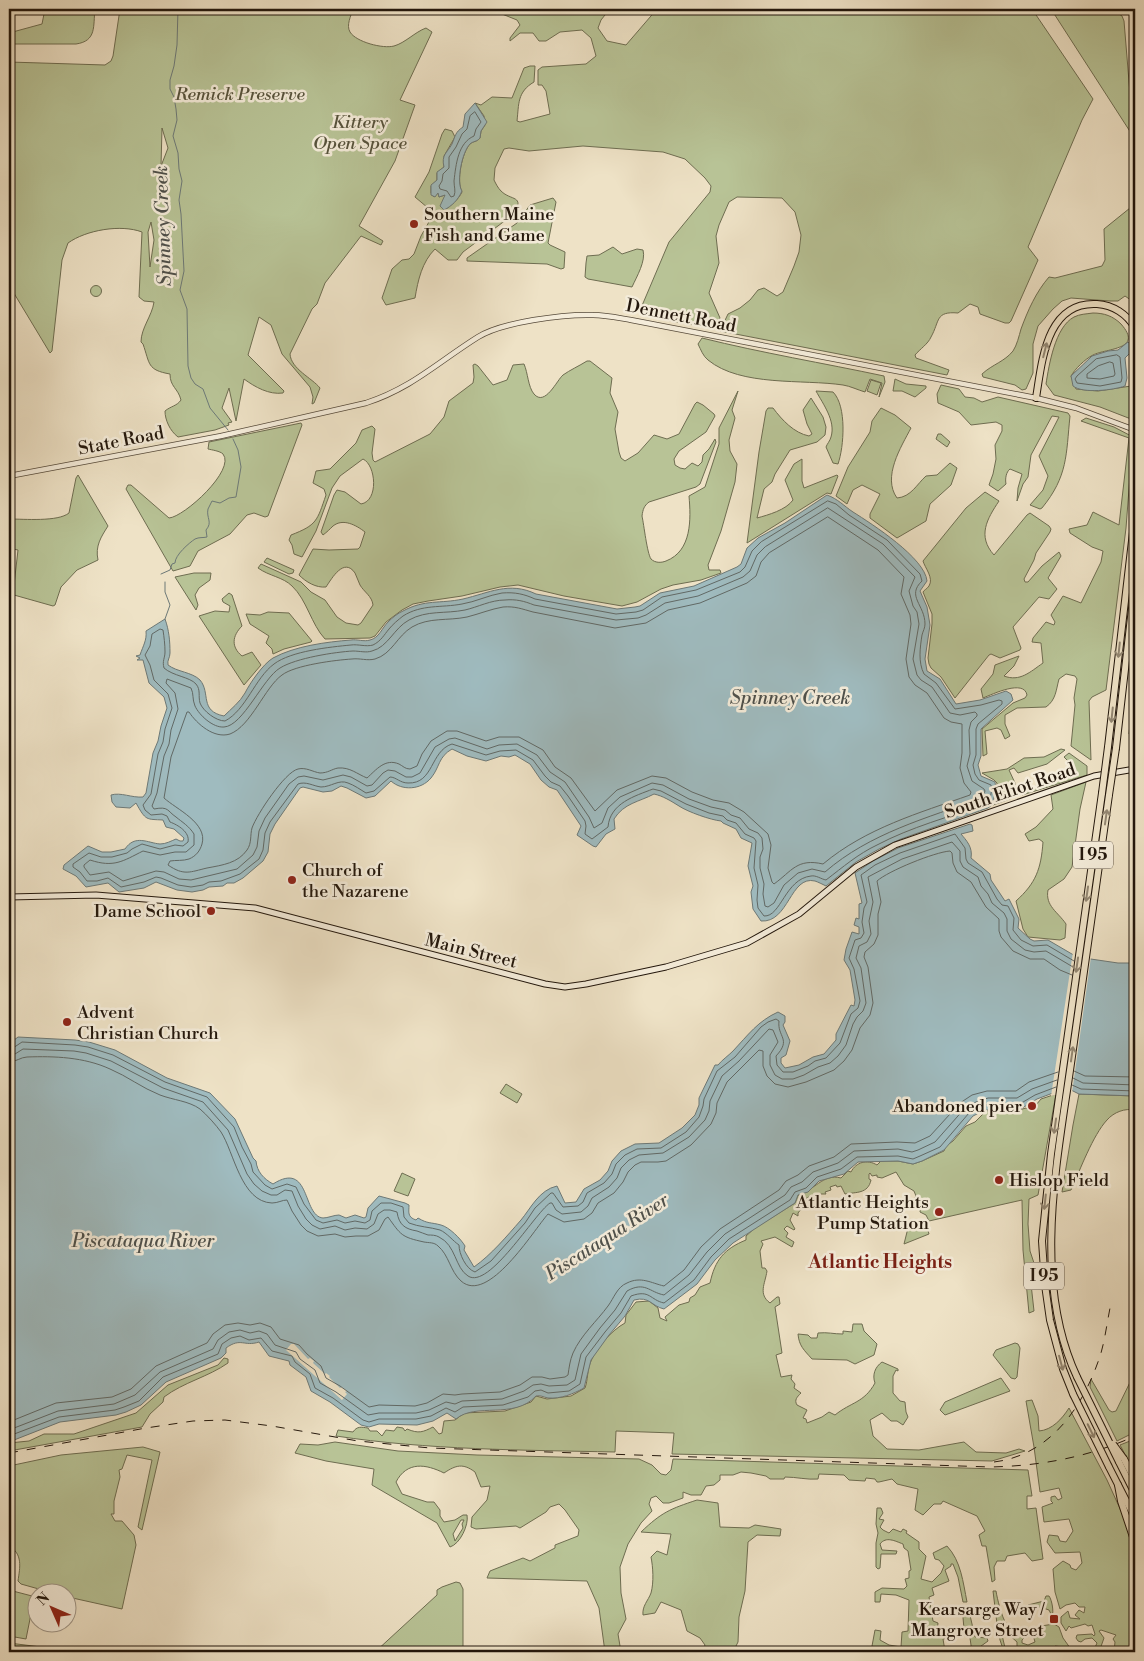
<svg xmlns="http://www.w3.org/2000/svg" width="1144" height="1661" font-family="'Libre Bodoni',serif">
	<rect width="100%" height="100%" fill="#eee2c6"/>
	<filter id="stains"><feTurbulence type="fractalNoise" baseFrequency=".004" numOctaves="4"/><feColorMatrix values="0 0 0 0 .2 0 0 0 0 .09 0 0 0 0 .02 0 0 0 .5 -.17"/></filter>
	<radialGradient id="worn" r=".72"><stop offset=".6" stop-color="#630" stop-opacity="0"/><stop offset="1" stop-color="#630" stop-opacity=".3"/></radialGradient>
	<g fill="#b8c396" stroke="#6e6d51" fill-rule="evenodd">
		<path d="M31 9H95C93 26 97 41 76 44H9V33L42 24 44 14 42 11Z"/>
		<path d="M120 9H353C351 16 346 25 350 32 356 42 383 49 394 46 405 43 415 32 426 28L432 32 400 100 415 105 395 161 359 226 383 241 381 245 361 236 325 283 317 304 312 309 290 354C291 369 312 378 320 388L314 403 312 404 313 397 310 387 282 354 271 325 259 317 248 355 284 391 283 393C269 395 255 387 244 379L236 421 229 388 222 408 232 422 228 423 229 425 215 430 178 437C170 431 165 420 165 411 171 406 177 406 181 400 178 388 170 387 170 374 147 370 150 364 143 344L141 342C141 328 152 316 154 302L144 301 139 297 142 232C121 224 86 230 68 243L62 260 52 351 50 353 9 285V62L105 65 111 61 113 56ZM162 128 168 148 161 166ZM151 222 154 240 150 267 148 232Z"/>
		<path d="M495 9H608L609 10 601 20 598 28 607 41 626 45 657 9H1032L1093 99 1082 120 1028 247 1038 260 1011 321 1009 323H1005L980 314 978 307 970 304 958 313C935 311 940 321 931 337 928 344 920 349 915 355L916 358 949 370 947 375 720 331 728 314 740 308 750 300 758 290 764 288 777 296 783 292 794 266 799 252 801 235 795 212 782 198 737 197 729 202 719 225 716 236 719 263 709 293 720 318 716 329 644 316 641 308 669 242 710 192 711 186 705 178 685 159 663 152 583 146 529 151 509 148 504 149 495 168 494 180C496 184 498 188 501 191 511 201 525 195 514 214L463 252 457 260H448L435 249C422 262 418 280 415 298L386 305 382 298 392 269 402 260 409 259 414 254 421 236 434 213 415 197 429 172 442 134 445 129 452 131 455 137 444 156V167L437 173V180L431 186V193L434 197 438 193 439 197 445 195 446 209C452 204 458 200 462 192 456 182 462 152 470 144 473 141 477 142 480 138L481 131 485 125 484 116 475 103 481 105 492 97 512 98 524 68 530 66H535L534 82C517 92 519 104 517 121L520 122 550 114 546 91 542 85H538V70L542 67 586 64 596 56 591 38 582 30 560 32 546 41H539L533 33H520L510 41V38L520 25 517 20 502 14Z"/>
		<path d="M1051 9H1112L1122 16 1124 21 1133 130 1131 133Z"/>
		<path d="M553 198 556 202 548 243 550 245 565 252 564 268 561 269 547 264 467 261V258L517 223 530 205Z"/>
		<path d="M1130 208 1135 212V303L1125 296 1118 301H1110L1071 298 1062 301 1053 309 1038 326 1033 344V373L1026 389 1022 390 1015 385 983 377 982 374C993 364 1004 362 1013 351 1017 345 1019 336 1021 329 1028 310 1036 292 1049 277L1055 278 1102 266 1105 260 1104 229Z"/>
		<path d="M613 247 622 254 637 249 643 250C646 261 637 276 632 287L588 279 585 277 586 263 587 256 599 255Z"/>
		<circle cx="96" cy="291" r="5.5"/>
		<path d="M1093 313C1104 313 1113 316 1121 324 1144 350 1107 348 1093 355 1085 359 1075 369 1071 376L1076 389 1098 391 1131 386 1132 387 1131 419 1100 407 1054 395 1046 384C1049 365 1055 327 1074 317 1080 314 1086 314 1093 313Z"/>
		<path d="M702 338C762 353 823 363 884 376L885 382 879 397 882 383 870 379 865 392C858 390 850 386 843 385 803 379 741 387 708 360 703 356 701 350 698 344Z"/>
		<path d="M587 361H590L612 378 610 393 618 412 615 429 619 452 621 458 625 461 638 453 654 435 667 439 679 434 695 404 697 402 703 405 714 414 715 416 706 432 679 451 674 459 675 465 680 468 685 469 692 463 698 466 702 462 703 455 709 449 715 439 716 442 700 484 696 487 649 502C644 506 643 509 642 516 644 525 647 553 651 559 655 563 661 563 666 561 692 551 691 519 689 496L705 487 719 444V428L738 391 732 410 735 418 729 440 730 451 737 464 735 482 721 531 708 565 709 570H720L721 573 701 580 673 585 661 589 637 602 622 606 564 596 518 585 500 587 462 596 428 601 413 604 402 610 386 622 375 636 370 638 325 639C311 624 307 600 292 586 283 577 269 576 258 568L261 564 301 582 311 592 325 600 337 617 346 623 358 625 361 623 373 605C372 596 364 592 360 585 358 581 357 577 355 573 344 557 332 578 326 587 316 588 306 582 299 575L313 549 329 550 358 549 360 547 365 532C356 525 343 518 333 526 330 529 327 532 323 535L321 532 334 495 337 490 345 492 361 504C379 501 376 465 363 459L340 476 332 488 316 531 302 557 294 554 292 545 289 540 291 535C317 525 317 521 326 495L324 489 313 483 316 471 330 469 356 443 362 430 372 426 375 429 372 453 373 460 375 462 430 434 444 417 449 401 473 383 474 377 473 365 475 364 478 366 493 385 507 380 513 365 524 364C528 373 528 387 534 394 545 407 557 380 563 375 570 370 579 366 587 361Z"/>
		<path d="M895 379 906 384 926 386V388L915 397 902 391H893Z"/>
		<path d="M871 380 881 383 877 395 867 391Z"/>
		<path d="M941 385 959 389 965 397 974 398 982 402 998 397 1068 413 1070 416C1066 455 1068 476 1042 508L1040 509 1030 505 1043 490 1048 476 1039 456 1059 417 1052 416 1031 455 1028 477 1023 484 1017 501 1018 488 1022 474 1010 469C1006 472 1005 479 1006 484L998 491 989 485 993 474 996 459 995 445 1002 431V425L996 422 971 425 959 412 938 403 937 394Z"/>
		<path d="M816 391 833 392C847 406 844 447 838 464L833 463 826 447C827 444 830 441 831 437 836 421 823 404 816 391Z"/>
		<path d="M811 398 823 417 826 427 825 435 817 442 790 450 775 474 772 482 764 489 757 518C768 515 786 510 793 500L785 480 794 464 802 459V481L804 488 837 475 838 476 831 494 827 493 747 543 759 452 766 411 768 408H773C782 420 794 433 809 436L812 434 807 424 803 410Z"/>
		<path d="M881 408 895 415 911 428C901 447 882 477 897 498 911 497 917 484 926 476L937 475 950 463 957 468 951 485 930 504 926 521 897 538 870 518V514L880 494 862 485 853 490 847 504 836 496 848 467 870 432 872 421Z"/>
		<path d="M1086 418 1114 427 1133 437 1126 528 1106 690 1092 697 1089 701 1091 760 1071 746 1075 705 1074 698 1077 679 1075 676 1066 674 1059 679C1056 690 1056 700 1046 707L1017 708 1005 715V724L1010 736 1005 739 1001 730 997 728 985 731 987 754 983 756 982 729 1013 703 1025 698 1027 695C1024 679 993 694 983 698L981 689 993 674 995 665 1019 656 1014 666 1004 676C1020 682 1030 672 1043 663L1041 643 1032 642 1033 638 1046 622 1054 625 1055 622 1051 615 1063 596 1081 603 1101 562 1103 551 1092 547 1070 533 1069 529 1087 525 1093 512 1119 525 1129 438 1081 421Z"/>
		<path d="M301 423 302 425 268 516 265 517 254 513 247 515 230 534 198 551 190 566 173 571 126 489 128 485H131L169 518C184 517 236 470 223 454 220 451 212 450 208 449L209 442Z"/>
		<path d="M938 434H941L950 442 947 447 936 439Z"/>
		<path d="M78 475 108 526C101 537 95 546 98 560L77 570 61 587 55 605 53 606 14 595 13 594 18 550 9 548V519C24 519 58 522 69 513L76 478Z"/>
		<path d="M985 492 999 501C987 519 977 536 994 555L1027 515 1030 513 1049 526 1051 529 1050 532 1036 553 1034 560 1024 579 1025 582H1028L1042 566 1059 552 1061 556 1048 578 1057 589 1049 599 1039 597 1013 627 1021 648 1020 650 1000 658 991 654 989 655 955 698 941 677 931 668 929 664 928 658 932 624V614L923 592C924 590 927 589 929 586 934 578 925 568 923 561L966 508Z"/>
		<path d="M267 558 294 570 293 573 289 574 264 562Z"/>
		<path d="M194 573H211L210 580 199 588 195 595 198 605 196 610 175 577Z"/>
		<path d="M229 593 232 595 242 626C232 636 231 647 242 656L252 652 261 665 244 685 199 616 215 611 229 612 230 606 223 602 222 599Z"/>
		<path d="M268 612 289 613 312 641 311 642 284 649 273 654 272 649 266 643 269 636 250 624 246 614 260 615Z"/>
		<path d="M1135 671V734H1129Z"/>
		<path d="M1061 749 1065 750 1047 764 1018 773 1014 768 1009 770 1015 783 1014 796 1010 799 993 805 996 796 997 783 994 780 982 773 1007 769 1024 758 1044 757Z"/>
		<path d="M1069 753 1087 766V775L1022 795 1023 791 1074 772V767L1064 757Z"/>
		<path d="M1086 782 1080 809 1072 867 1064 879 1048 890C1045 906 1058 912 1066 924L1065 938 1060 940 1028 937 1023 929 1016 901C1036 883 1041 869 1043 842L1039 839 1029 841 1025 834 1036 827 1053 809 1051 795Z"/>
		<path d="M506 1084 522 1094 517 1103 500 1093Z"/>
		<path d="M1056 1094 1038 1195 1029 1199 1028 1224 1030 1251 1034 1263 1029 1266 1034 1311 1029 1313 1023 1250 1022 1200 929 1221 926 1215 920 1212 921 1205 915 1198 916 1196 914 1191 904 1185 896 1172 882 1178 877 1177V1175L872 1176 870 1173 869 1174V1179L871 1180C868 1194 856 1192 845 1194L841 1186 837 1187 836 1185 830 1187 831 1190 825 1192 826 1194H819L815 1201 809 1197 803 1200 805 1204 798 1213V1216L793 1213 790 1220 795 1229 794 1230 787 1226 784 1229 788 1233 786 1237 794 1242 792 1247 775 1237 761 1241 763 1244 760 1251 762 1268H765L767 1271C765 1284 758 1294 770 1303L777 1297H779L780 1304 775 1307 782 1353 776 1355 781 1377 792 1375 791 1379 795 1384 794 1388 801 1393C797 1397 794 1400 797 1405L807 1410 803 1418 806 1419 807 1423 822 1417 829 1412 835 1415C851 1402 864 1403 875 1383 872 1375 875 1367 882 1362L898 1369V1371L896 1370 893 1376V1393L900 1401 905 1402 906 1412 908 1417 903 1425 897 1421H891L882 1413 870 1420 873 1436 887 1449 919 1450 964 1442 976 1452 1006 1453 1019 1449 1025 1451 992 1461 672 1454 674 1433 616 1431 615 1452C522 1450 428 1450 336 1436L338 1430 353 1432C357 1426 361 1427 368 1428L370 1431H377L382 1436 386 1430 394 1431 397 1427 403 1428 405 1431 407 1429C419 1434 423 1432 433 1427L439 1434 442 1433 444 1421 455 1420 464 1413 505 1411 531 1402 536 1396 547 1399 571 1396 585 1388C588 1380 587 1370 591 1361 596 1348 612 1330 625 1323L626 1315 636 1302 649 1301 658 1308 660 1318 667 1321 665 1317 679 1305 689 1302 690 1298 695 1295 700 1287 710 1283C715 1260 724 1249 746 1240V1236L755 1228 795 1203 798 1195C814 1191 823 1173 841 1178L848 1171 851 1172C856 1162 867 1159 877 1165L881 1161H898L913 1164 922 1161 944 1151 946 1146 953 1141 966 1126 975 1122 984 1113 989 1110H1019L1026 1108 1031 1111 1041 1099Z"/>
		<path d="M1079 1094 1135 1096V1110C1125 1108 1114 1112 1107 1120 1093 1135 1080 1170 1071 1190L1062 1192 1073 1125Z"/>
		<path d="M402 1173 415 1179 408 1196 394 1191Z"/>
		<path d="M927 1227 929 1234 904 1244 908 1228Z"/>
		<path d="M853 1324H862L864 1331 877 1344 874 1355 855 1364 847 1360 812 1359C804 1350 799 1346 798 1334L808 1335 811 1338H817L818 1333C828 1332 833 1334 843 1334V1331L852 1332Z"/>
		<path d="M1015 1343 1018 1344 1020 1348 1017 1377 1015 1379 1011 1378 993 1355 996 1350Z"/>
		<path d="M224 1358 228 1359V1363C208 1377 184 1382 164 1397L163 1402 150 1414 142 1427 9 1451V1443L29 1441 44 1434H74L136 1413 168 1385 218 1365Z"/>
		<path d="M1135 1372V1432L1117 1441 1090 1387 1091 1379 1109 1410 1112 1412 1116 1411Z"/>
		<path d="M1001 1378 1010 1391 945 1415 940 1410 945 1402Z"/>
		<path d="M1032 1400 1038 1416 1039 1431C1052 1430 1062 1419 1069 1408L1107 1480 1131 1533 1135 1549V1652H1114L1115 1642 1113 1639 1116 1635 1101 1630 1099 1631 1104 1638 1099 1652H1093L1097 1643 1092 1638 1085 1639 1081 1642 1078 1641 1076 1638 1077 1635 1092 1634 1094 1636 1095 1634 1092 1625 1088 1626 1085 1624 1071 1628 1069 1626 1066 1631 1061 1623V1617L1068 1611 1070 1618 1080 1619 1075 1615 1079 1610 1084 1613 1085 1607H1079L1075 1603 1066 1605 1060 1609 1055 1592 1053 1569 1063 1561 1070 1565 1071 1568 1076 1570 1082 1563 1080 1552 1055 1553 1047 1542 1049 1535 1058 1536 1060 1541 1066 1542 1073 1531 1069 1519 1044 1522 1042 1507 1053 1503 1051 1501V1497L1055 1496 1058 1500 1062 1498 1059 1488 1040 1492 1034 1447 1026 1401Z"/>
		<path d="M1135 1439V1473L1120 1445Z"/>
		<path d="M335 1442 398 1451 477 1455 639 1459 652 1465 661 1474 666 1475 671 1470 673 1459 1028 1470 1032 1496H1027V1509L1036 1508 1043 1559 1032 1561 1025 1553 1007 1556 1005 1561H997L994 1567 995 1580 992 1582 986 1546H982L979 1535 985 1531 977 1516 943 1501 941 1504H934L923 1515 915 1510 918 1489 897 1484 892 1479 879 1482H877L875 1479 866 1478 865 1481 849 1480 844 1475 819 1474 818 1479C807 1480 797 1477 785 1477L784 1479H770L766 1476 751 1473 741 1472 733 1475H720V1480L714 1485 706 1486 701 1495H691L683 1492V1498L669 1503H663L656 1496 651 1498 649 1504 652 1511 641 1523 628 1544 620 1567 621 1593 626 1619 618 1634 621 1652H605L599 1608 587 1581 487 1578 490 1571 523 1558 530 1561 555 1548V1545L578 1536 579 1530 565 1510 559 1504 550 1507 546 1512 520 1528 516 1526 476 1529 471 1527 472 1517 487 1500 490 1486 481 1487 475 1472C463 1463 456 1465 444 1473 426 1464 407 1461 396 1482L402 1494 427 1502H434L440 1510V1516L444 1522 455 1520 463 1515H467C469 1525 460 1544 450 1547L437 1523 372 1485 374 1469 326 1461 295 1453 300 1444 318 1445ZM461 1520H464L462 1524 463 1528 455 1541 453 1534Z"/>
		<path d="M143 1447 160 1452 142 1530 138 1527 152 1460 127 1455 122 1469 119 1470 120 1477 114 1501V1514H111L115 1521H122L134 1535 136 1545 122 1609 68 1597V1594L53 1593 21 1584 18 1581C20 1567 23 1554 9 1546V1466L61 1455Z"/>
		<path d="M697 1500 718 1503 720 1527 749 1528 755 1525 781 1529 780 1536 757 1535 748 1542 745 1591 739 1617 738 1642 733 1652H702L705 1645 700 1638 687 1631 681 1610 661 1602 655 1613 643 1615C642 1606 648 1601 651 1593 654 1582 653 1567 651 1557L657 1551 667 1555 671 1534 641 1532C662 1512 670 1509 697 1500Z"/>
		<path d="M877 1508H881L883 1513 879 1519 884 1520 880 1527 883 1530 889 1533 893 1529 901 1532 903 1529 907 1531 906 1533 919 1542V1549L926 1556 921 1579 932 1582 941 1573 944 1566 939 1560 935 1559 933 1553 947 1546C961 1561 963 1582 967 1602H963L958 1577 953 1564H951V1566L945 1570 949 1581 932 1588 934 1595 929 1597 933 1621 938 1623 937 1632 940 1635 943 1632 964 1629 962 1606 966 1607 969 1611 975 1637 987 1638 988 1641 977 1649V1652H972L970 1638 963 1635 943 1639 945 1651 944 1652C924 1652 888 1657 872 1646L875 1630 881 1631 880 1640 889 1645 901 1647 902 1632 908 1631 909 1600 896 1595 881 1594 880 1602H875V1592L882 1588 904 1589 907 1586 905 1579 909 1578V1571L911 1570 908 1551 904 1548 903 1544C895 1541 886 1536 880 1544L882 1550 897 1551 896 1554H881L880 1568 878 1569 876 1567V1543L878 1533 876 1524Z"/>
		<path d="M456 1582 460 1583 463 1589V1652L442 1651 372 1652H375L437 1595V1590L442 1587Z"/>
		<path d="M9 1590 32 1596 30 1619 26 1639 9 1636Z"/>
		<path d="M993 1591H996C997 1598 1002 1618 1006 1623L997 1624Z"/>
		<path d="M1046 1596H1049C1052 1600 1054 1612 1052 1616L1049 1610 1040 1607 1031 1609 1028 1605 1044 1601Z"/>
		<path d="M1054 1624 1059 1627 1063 1638 1073 1652H1064L1063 1647 1055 1646 1053 1652H1017V1642L1007 1633 1002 1635 1006 1652H1004L1000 1640 999 1632 1021 1630 1024 1633V1638L1022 1640V1643L1028 1645 1035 1642 1033 1635 1028 1628Z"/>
		<path d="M9 1643 41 1647 50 1651 9 1652Z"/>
	</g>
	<g fill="#9fbbbf" stroke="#6d7977">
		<path d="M475 103 487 122 481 131 480 138C477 142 473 141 470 144 462 152 456 182 462 191 458 200 452 206 444 210L440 206 445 195 439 197 438 193 435 197 431 195V185L437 180V172L444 167C441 155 447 153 452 144 455 137 455 132 463 127L465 114Z"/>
		<path d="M1128 342 1131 344V352L1125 358 1127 378 1125 386C1114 390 1083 394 1073 386L1071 376 1092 356 1108 351 1118 350Z"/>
		<path d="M827 495C838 499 844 506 853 512 872 524 925 558 927 581L920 591 927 607 930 625 925 659 927 671 940 679 956 704 980 700 1006 691 1011 694 1013 700 981 729V756L978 765 981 776 995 782 996 790 992 805 988 808 901 839 879 849 856 862 826 886C822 884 818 882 815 881 790 875 789 923 761 921L753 909 751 892 753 886 748 866 752 843 741 838 736 829 723 823 721 821C711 820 688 812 679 806 671 801 663 796 654 794 639 802 624 803 614 819L615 829 606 834 596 847 593 846 577 835 581 826 557 790 549 787 541 780 530 764 515 755 509 757 501 756 486 761 467 756 452 749C438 757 440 767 431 778 421 790 402 791 391 781L375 796 366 798 347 788 341 786 332 791 323 792 303 787 300 788 275 824 270 834 268 852 263 861 243 878 234 883H227L223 886 209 887 203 890 192 892 177 890 156 882 144 888 119 892 108 883 86 887 76 876 63 869 64 865 88 846 102 852H111L125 849C135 834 148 843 160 844 166 844 171 841 176 839L180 841H183L184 838 174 829 166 827 163 820C146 819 146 821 136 803L130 808 116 807 112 802 111 795C121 792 132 798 143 797L146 793 153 753 158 741 161 726 167 708 164 697 149 683 143 660H137L140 658 136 656 140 655C143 646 147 640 146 631L165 619C169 630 170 641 170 653 170 658 167 660 168 665 177 672 192 672 200 680 211 693 199 711 224 716 231 709 240 702 245 693 250 683 263 664 273 658 295 646 326 642 351 640 357 639 364 642 370 640 379 638 382 628 388 622 392 618 398 613 403 611 425 599 440 604 463 599 489 593 509 581 536 594L617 609 635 607 640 606 660 593 694 586 737 567 741 564 747 548 758 538 785 523Z"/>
		<path d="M970 824 972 825 973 831 961 834C966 840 973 847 971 858L990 874 991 880 1005 901 1009 899 1019 919 1018 928 1030 939 1034 941 1048 940 1077 957 1118 963H1129L1133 965H1135V1096L1079 1094 1069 1089 1053 1093 1037 1099 1019 1110 990 1109 981 1112 973 1116 944 1150 922 1161 913 1164 898 1161 858 1162 844 1174 819 1181 808 1192 798 1195 795 1203 733 1243 715 1260 697 1284 664 1309C651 1306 650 1296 634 1300L625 1316 609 1335 591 1360 584 1388C573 1394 561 1399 548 1398 543 1397 541 1395 536 1396 514 1420 476 1402 456 1419L447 1413 433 1421 417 1425 379 1424 369 1427 361 1425 330 1402 311 1391 306 1377 290 1365 289 1361 269 1356 259 1342C244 1347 241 1337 226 1348V1353L221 1358 166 1382 141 1405 126 1412 116 1415 60 1422 9 1442V1044L18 1037 75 1040 89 1042 115 1050 167 1078 210 1093 235 1119 253 1158 256 1161C257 1172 264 1179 273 1184 311 1160 302 1216 323 1218 328 1218 334 1215 339 1215L346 1218 355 1215 364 1218 366 1217 368 1208 379 1196 405 1203 409 1205C409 1212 407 1217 416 1220L418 1218C428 1224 430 1222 441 1225 449 1227 461 1239 465 1246L464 1250 474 1267C492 1254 506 1237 521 1220 531 1208 539 1190 557 1186L565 1203 576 1202 584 1189 600 1180 608 1171 612 1161 621 1151 635 1144 659 1143 682 1128 695 1115 699 1105V1098L715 1065H718C722 1060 728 1056 733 1051 748 1035 758 1021 778 1012L785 1016V1022L783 1025 790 1041 786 1055 781 1058V1063L785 1068 799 1065 813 1057 824 1054 836 1040V1034L851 1005 854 1006 855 1000 850 970 844 960 846 949 852 932 859 934V927L854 925 856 918 859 919V904L862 903 855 873 873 861 898 848Z"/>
	</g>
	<g fill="#eee2c6">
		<path d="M1073 952 1091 957 1072 1093 1069 1092 1051 1096Z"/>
		<path d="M291 1344H294L308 1359 310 1358 314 1361 313 1363 325 1374 326 1373 330 1376 329 1377 340 1388 342 1387 347 1391 345 1392 347 1394 342 1400 286 1350Z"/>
	</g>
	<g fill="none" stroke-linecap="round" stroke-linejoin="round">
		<g stroke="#616966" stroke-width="1">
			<path d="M475 112 481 122 476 129 474 136C458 143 456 164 454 181 454 187 456 191 454 196L451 197 447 191 440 189 439 186 442 181 443 174 449 168V157L456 147 462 134 467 129 470 116Z"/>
			<path d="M1117 355 1120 357 1122 378 1121 382 1100 386 1077 383 1075 379 1077 376 1096 359Z"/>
			<path d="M1110 362 1113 363 1115 374 1114 376 1100 379 1087 378V374L1098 366Z"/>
			<path d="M828 501 836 504 849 515 887 540 920 574 922 581C906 596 925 605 925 624 925 628 923 631 922 635 920 648 918 662 924 674L936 683 955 709 981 705 999 700 1002 701V704L978 724 976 729V755L973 765 975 774 979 780 991 785C992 791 991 800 986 804 949 817 911 827 877 845 858 854 843 867 826 880 821 879 816 875 811 876 785 879 781 917 764 916L758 908 757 900 758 885 754 868 756 841 754 838 745 834 736 823 727 820 723 816 709 813 686 804 661 791 653 789C635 796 610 803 608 827L592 839 585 834 586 826 585 821 568 796 560 786 551 782 545 776 533 760 516 750 500 751 486 755 452 744C430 751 434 784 408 783 400 783 396 777 390 777L374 791 366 793C361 790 354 785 348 783 339 779 331 787 321 787 313 786 306 781 298 784L270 822 265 833 263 850 259 859 240 874 221 881 209 882 203 885 191 887 178 885 161 878 156 877 144 882 121 887 108 878 97 881H87L80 872 73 867V864L89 853 101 857H112L127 853 132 849 142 844 160 849 175 845 183 846 188 842C190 832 178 825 170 822L167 816 162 814 151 815 145 810 143 805 151 794 158 754 163 742 165 729 172 708 168 694 154 680 150 665 145 655 150 646 152 634 160 629 163 630C164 637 165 644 165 652 165 658 162 661 164 668 173 676 190 677 196 684 201 690 198 696 200 703 203 711 216 721 225 721 246 710 255 678 274 664 291 651 330 647 351 645 358 644 366 647 373 645 381 641 384 635 389 629 393 624 398 620 403 616 422 604 441 608 462 604 475 602 489 595 502 593 515 592 524 594 535 599L616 614 636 612 643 610 662 597 696 590 740 572 745 567 752 551 761 542Z"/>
			<path d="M828 508 883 544 915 577 909 591 913 606 917 612 919 624 913 659 917 675 921 680 932 687 950 713 960 715 975 712 977 714V716L971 722 969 730 970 754 967 766 972 781 984 789 985 791 982 798C927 818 870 833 825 872L812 869 798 873 784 885 774 903 768 907 765 906 763 894 764 884 760 868V857L763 849 762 838 758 833 749 829 740 818 731 815 725 810 711 807 689 799 663 785 652 783 620 797 608 808 602 823 594 828 589 817 565 782 550 772 537 755 517 744 499 745 487 749 455 738 449 739 435 747 420 773 412 777H406L395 771 388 770 383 773 372 785 367 786 351 777 343 775 323 780 304 776 298 777 289 784 265 818 259 831 257 847 253 855 237 869 191 880 179 879 164 872 156 871 123 881 109 872 90 875 84 867V865L90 860C114 868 123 861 143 851L160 855 175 852H186L194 845V834C189 826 182 822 176 817 167 811 169 806 154 809L152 806 157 793 164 756 169 744 171 730 178 709 175 693 166 683 167 679 191 688C194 694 192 699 195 706 199 715 213 728 224 727 243 726 263 678 280 668 296 658 335 652 353 651 360 651 366 653 372 651 388 647 394 628 409 620 427 610 445 614 465 610 478 607 491 600 505 600 516 599 524 601 534 605L616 620 638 618 646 615 665 603 698 596 743 577 750 571 757 555 765 547Z"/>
			<path d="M828 517 878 550 904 577 901 594 910 615 911 624 906 659 909 677 915 685 927 693 944 718 951 722 962 724V753L960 768 964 783 971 792 970 795C919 813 866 828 823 864 797 858 792 871 774 884L772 882 768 868 771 845 768 834 744 812 729 803 713 800 692 792 666 778 652 776 617 790 595 811 571 778 555 767 543 750 519 737H499L486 741 457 731H447L431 741 422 754 417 766 410 769C405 769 403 766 399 764 385 758 376 770 367 778 357 774 350 767 338 768 332 769 328 773 320 773 313 772 306 767 298 769 285 772 257 814 252 828 250 835 252 843 247 850 238 863 223 865 207 868 190 872 184 876 168 865L170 861C176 860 183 861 189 859 196 856 200 851 202 844 208 823 176 809 164 798L171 757 187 712H189C197 724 214 739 230 734 251 726 265 687 282 675 295 665 336 660 352 659 360 658 367 661 375 659 392 654 397 636 412 627 429 617 448 621 467 617 479 614 491 609 503 607 515 606 522 609 533 612L615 628 646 623 668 610 700 603 747 583 756 576 761 562 769 553Z"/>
			<path d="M9 1048H13L22 1042 75 1045 88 1047 113 1055 165 1082 207 1097 234 1127 242 1147 251 1164 253 1172 265 1185 272 1189 287 1184 296 1187 304 1204 316 1220 323 1223 337 1220 345 1223 355 1221 365 1223 370 1220 372 1211 381 1203H391L403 1207 404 1217 409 1223C419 1227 430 1227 440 1230 447 1233 453 1241 459 1245 459 1254 466 1269 475 1272L491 1261 525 1223 535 1208 551 1193H553L563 1207 578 1206 583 1202 587 1193 604 1183 612 1174 616 1164 625 1155 637 1149 661 1148 686 1132 699 1117 703 1106 704 1099 717 1071 735 1057 761 1027 768 1022 776 1019 779 1021C777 1037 792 1039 776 1056L777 1065 783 1072H793L808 1066 815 1061 826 1058 840 1043 851 1014 858 1008 860 1001 854 969 849 958 855 940 861 938 864 933 862 922 864 908 867 902 861 875 875 865 900 853 955 834 965 848 966 859 968 863 982 872 997 899 1002 905 1008 906 1014 918 1013 930 1021 940 1033 946 1047 945 1074 961"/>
			<path d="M9 1054H15L23 1049 74 1051 86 1053 111 1061 163 1088 203 1102 228 1130 247 1174 254 1184 262 1191 271 1195H277L285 1190 292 1191 298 1206 306 1219 312 1225 320 1229 335 1226 345 1230 355 1228 367 1229 374 1224 378 1214 384 1210H390L397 1212C399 1225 405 1229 417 1231 421 1232 424 1234 428 1235 431 1235 436 1235 439 1237 456 1245 455 1268 468 1276 489 1290 534 1214 550 1203H552L556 1210 562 1214 581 1212 588 1206 592 1198 609 1187 617 1178 621 1168 629 1160 639 1155 663 1153 689 1137 705 1120 709 1111 710 1101 722 1076 739 1061 769 1029 773 1030 778 1042 770 1055V1065L775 1075 782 1079H793L804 1075 818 1067 830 1063 838 1056 846 1045 853 1024 857 1017 863 1011 866 1003 861 968 856 958 859 946 867 942 871 934 869 921 873 902 868 877 902 859 952 842 960 851V861L963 867 978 877 981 886 988 894 992 903 1004 913 1007 919V931L1011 939 1025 950 1034 952 1046 951 1073 967"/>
			<path d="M9 1062C16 1062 21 1057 27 1057 54 1056 84 1057 110 1069 127 1076 142 1088 160 1095 173 1100 189 1101 200 1109 207 1115 216 1125 221 1132 234 1152 241 1202 272 1203 278 1203 282 1200 287 1200L292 1211 301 1225 307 1231 318 1236 335 1234 345 1237 356 1236H368L379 1230 385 1219 388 1217C401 1235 401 1237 424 1242 429 1243 434 1242 438 1246 449 1255 450 1271 461 1281 488 1305 533 1231 548 1214L564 1222 584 1219 592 1213 598 1203 614 1193 623 1182 628 1172 635 1165 641 1162H658L666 1161 691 1145 711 1124 716 1113 717 1103 727 1082 759 1050 763 1051V1066L767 1076 775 1084 788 1087 806 1082 834 1070 844 1061 852 1050 860 1028 870 1015 873 1003 868 967 864 957 865 952 874 944 878 935V914L881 902 877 881C888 871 935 852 950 851L952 853 953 863 957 872 971 882 986 907 999 919V931L1001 937 1013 951 1030 959H1044L1060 970 1072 975"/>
			<path d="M1074 1071 1085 1076 1135 1077"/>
			<path d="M1073 1078 1083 1083 1135 1085"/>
			<path d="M1072 1085 1081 1089 1135 1091"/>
			<path d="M9 1422 56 1403 112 1397 131 1389 156 1366 207 1343 213 1334 225 1325 238 1323 250 1325 260 1323 271 1327 280 1339 299 1345 307 1354 321 1366 326 1378 340 1386 369 1407 379 1405 415 1406 427 1403 443 1394 455 1395 462 1394 500 1392 520 1385 532 1377H542L550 1379 565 1377 568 1375C569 1368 570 1360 573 1353 581 1335 597 1321 608 1306 614 1298 617 1287 627 1283 641 1276 651 1283 664 1286L684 1270 701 1247 720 1229 779 1190 786 1181 798 1175 809 1166 834 1157 851 1144 897 1142 915 1143 930 1136 960 1103 972 1095 987 1091H1016L1029 1082 1058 1072"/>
			<path d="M9 1430 58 1411 114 1404 135 1395 160 1372 213 1349 218 1340 229 1332 240 1330 250 1333 259 1331 267 1334 275 1345 296 1352 300 1359 315 1370 320 1383 336 1392 368 1415 379 1413H416L429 1410 446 1402 455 1404 462 1401 502 1399 524 1391 533 1385 541 1384 549 1386 567 1385 575 1380 581 1354 600 1328 615 1310 627 1291C645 1281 649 1292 664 1295L689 1275 707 1252 725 1234 785 1195 791 1187 802 1182 813 1172 838 1163 854 1151 898 1149 912 1152 918 1150 935 1142 965 1108 976 1102 988 1098H1017L1032 1089 1057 1080"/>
			<path d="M9 1436 59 1417 115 1410 124 1407 139 1401 163 1377 218 1354 222 1344 231 1338 240 1336 249 1340 261 1338 272 1351 292 1356 295 1362 310 1374 315 1388 333 1398 363 1420 369 1422 379 1419H416L431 1416 446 1408 455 1412 463 1407 503 1405 528 1397 535 1391 541 1390 548 1393 569 1391 580 1384 586 1357 605 1332 621 1313 631 1296C650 1289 650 1300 664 1303L694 1280 711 1257 729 1239 790 1200 795 1192 806 1188 817 1177 841 1169 857 1157 898 1156 913 1159 920 1156 940 1147 969 1113 979 1107 989 1104 1018 1105 1035 1095 1056 1087"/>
		</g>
		<g stroke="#6d7977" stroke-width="1">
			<path d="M178 9 177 45 174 66 170 80V89L174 97 176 109 177 120 173 136 178 153 179 169 182 181 179 200 181 214 184 271 180 290 187 309 188 366 191 378 195 384 203 389 210 408 228 430"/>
			<path d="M161 574 170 570 172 564 175 563C175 555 189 543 195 539 199 537 203 538 207 537L206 530C213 522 206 518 208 509 209 506 211 504 212 501L220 503 229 498 236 497 241 467 238 450 233 439"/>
			<path d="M165 619 170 605 165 592V582"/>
		</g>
		<defs>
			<path id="tertiary" d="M9 476 221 436 366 403C412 388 438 362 478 337 502 322 564 314 593 315 606 315 619 318 631 320L1036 398 1076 408 1135 430"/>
			<path id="secondary" d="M9 897 96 895 255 908 545 984 565 987 586 984 666 967 747 943 799 914 856 867 895 845 1094 776 1135 769"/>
			<g id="motorway">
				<path d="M1036 398C1042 362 1046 301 1097 304 1113 305 1127 314 1135 328"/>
				<path d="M1108 747 1135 515"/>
				<path d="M1116 748 1135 582"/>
				<path d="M1077 1377C1030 1277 1059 1154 1073 1049 1085 964 1097 879 1109 795"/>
				<path d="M1073 1394 1063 1369 1050 1320 1045 1285 1042 1241 1051 1154 1102 793"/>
				<path d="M1124 1459 1135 1480"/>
				<path d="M1119 1462 1135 1494"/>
				<path d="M1109 1467 1135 1518"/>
				<path d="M1118 1485 1121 1501 1135 1543"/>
			</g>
		</defs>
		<use href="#tertiary" stroke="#564a3a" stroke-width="6"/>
		<use href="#secondary" stroke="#23170c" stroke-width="7"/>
		<use href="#motorway" stroke="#23170c" stroke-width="8"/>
		<use href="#tertiary" stroke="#f4ecda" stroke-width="4.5"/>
		<use href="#secondary" stroke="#f4ecda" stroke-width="5"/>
		<use href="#motorway" stroke="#eee2c6" stroke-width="6"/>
		<g stroke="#23170c" stroke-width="1" stroke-dasharray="9 9" stroke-linecap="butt">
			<path d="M9 1453 146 1428 193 1421 225 1420 272 1426 358 1441 430 1448 990 1467C1041 1466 1089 1457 1135 1436"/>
			<path d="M994 1462C1052 1455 1085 1404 1101 1353 1105 1339 1107 1323 1110 1308"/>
		</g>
		<defs>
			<g id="motorway-bridge">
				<path d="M1102 793 1108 747"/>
				<path d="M1109 795 1116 748"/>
				<path d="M1077 1377 1119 1462"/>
				<path d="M1073 1394 1109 1467"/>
				<path d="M1113 1444 1124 1459"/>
			</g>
		</defs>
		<use href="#motorway-bridge" stroke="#23170c" stroke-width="8" stroke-linecap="butt"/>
		<use href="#motorway-bridge" stroke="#eee2c6" stroke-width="6"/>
	</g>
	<defs><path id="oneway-shaft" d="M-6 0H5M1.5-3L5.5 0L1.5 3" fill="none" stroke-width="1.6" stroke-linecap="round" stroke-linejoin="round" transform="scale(1.25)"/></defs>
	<g stroke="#938772">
		<use href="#oneway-shaft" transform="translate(1045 350) rotate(-76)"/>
		<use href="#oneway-shaft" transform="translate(1119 650) rotate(96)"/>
		<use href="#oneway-shaft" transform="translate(1112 715) rotate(96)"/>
		<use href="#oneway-shaft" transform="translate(1106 817) rotate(-82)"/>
		<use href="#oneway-shaft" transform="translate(1087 894) rotate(98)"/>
		<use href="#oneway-shaft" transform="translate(1077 965) rotate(98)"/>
		<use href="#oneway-shaft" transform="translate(1072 1054) rotate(-82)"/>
		<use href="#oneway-shaft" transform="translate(1055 1126) rotate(98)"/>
		<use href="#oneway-shaft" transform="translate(1045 1202) rotate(96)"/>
		<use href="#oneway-shaft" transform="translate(1061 1363) rotate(75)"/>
		<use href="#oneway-shaft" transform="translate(1091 1431) rotate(64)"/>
	</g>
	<g fill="#8f2418" stroke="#f4ecda" stroke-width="2">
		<circle cx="414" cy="224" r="5"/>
		<circle cx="292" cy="880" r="5"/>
		<circle cx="211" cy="911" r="5"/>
		<circle cx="67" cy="1022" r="5"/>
		<circle cx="1032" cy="1106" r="5"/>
		<circle cx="999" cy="1180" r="5"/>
		<circle cx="939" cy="1212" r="5"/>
		<rect x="1049" y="1614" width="10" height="10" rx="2.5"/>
	</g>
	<g text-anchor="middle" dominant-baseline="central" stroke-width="5" stroke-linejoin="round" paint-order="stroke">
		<g fill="#f4ecda" stroke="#62574a" stroke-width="1">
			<rect x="1073" y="841.5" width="40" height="27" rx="4"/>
			<rect x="1024" y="1262.5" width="40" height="27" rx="4"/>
		</g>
		<g font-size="16" font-weight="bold" fill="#23170c">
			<text x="1093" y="855">I 95</text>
			<text x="1044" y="1276">I 95</text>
		</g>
		<g font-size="18" font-style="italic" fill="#57533c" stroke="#f4ecda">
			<text x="240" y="94">Remick Preserve</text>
			<text x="360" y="122">Kittery<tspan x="360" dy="21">Open Space</tspan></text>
		</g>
		<g font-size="18" fill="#23170c" stroke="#f4ecda" text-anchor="start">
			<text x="424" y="214">Southern Maine<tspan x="424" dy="21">Fish and Game</tspan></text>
			<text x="302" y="870">Church of<tspan x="302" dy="21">the Nazarene</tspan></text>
			<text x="201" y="911" text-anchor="end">Dame School</text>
			<text x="77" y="1012">Advent<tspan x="77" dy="21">Christian Church</tspan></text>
			<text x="1022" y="1106" text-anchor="end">Abandoned pier</text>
			<text x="1009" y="1180">Hislop Field</text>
			<text x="929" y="1202" text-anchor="end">Atlantic Heights<tspan x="929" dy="21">Pump Station</tspan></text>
			<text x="1044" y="1609" text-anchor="end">Kearsarge Way /<tspan x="1044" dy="21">Mangrove Street</tspan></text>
		</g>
		<g font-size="18" fill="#23170c" stroke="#f4ecda">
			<text transform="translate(681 316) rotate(11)">Dennett Road</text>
			<text transform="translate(121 441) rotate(-11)">State Road</text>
			<text transform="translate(1010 791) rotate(-19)">South Eliot Road</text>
			<text transform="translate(471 951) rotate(14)">Main Street</text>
		</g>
		<g font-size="19" font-style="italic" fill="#4e504b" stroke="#f4ecda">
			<text transform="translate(163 226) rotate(-92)">Spinney Creek</text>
			<text x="790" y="698">Spinney Creek</text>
			<text transform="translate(607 1237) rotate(-33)">Piscataqua River</text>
			<text x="143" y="1241">Piscataqua River</text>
		</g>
		<g font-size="19" font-weight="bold" fill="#7a1f14" stroke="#f4ecda">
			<text x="880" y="1262">Atlantic Heights</text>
		</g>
	</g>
	<rect width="1144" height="1661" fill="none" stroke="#eee2c6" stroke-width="30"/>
	<rect x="10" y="10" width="1124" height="1641" fill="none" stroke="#23170c" stroke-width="2.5"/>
	<rect x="15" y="15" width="1114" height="1631" fill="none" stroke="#23170c"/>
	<g transform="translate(52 1608) rotate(315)"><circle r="24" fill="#f4ecda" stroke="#a09788"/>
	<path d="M0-4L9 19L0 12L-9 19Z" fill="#8f2418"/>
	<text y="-8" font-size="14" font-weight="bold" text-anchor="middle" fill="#23170c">N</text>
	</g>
	<rect width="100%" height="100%" filter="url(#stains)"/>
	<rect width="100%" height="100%" fill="url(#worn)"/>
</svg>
